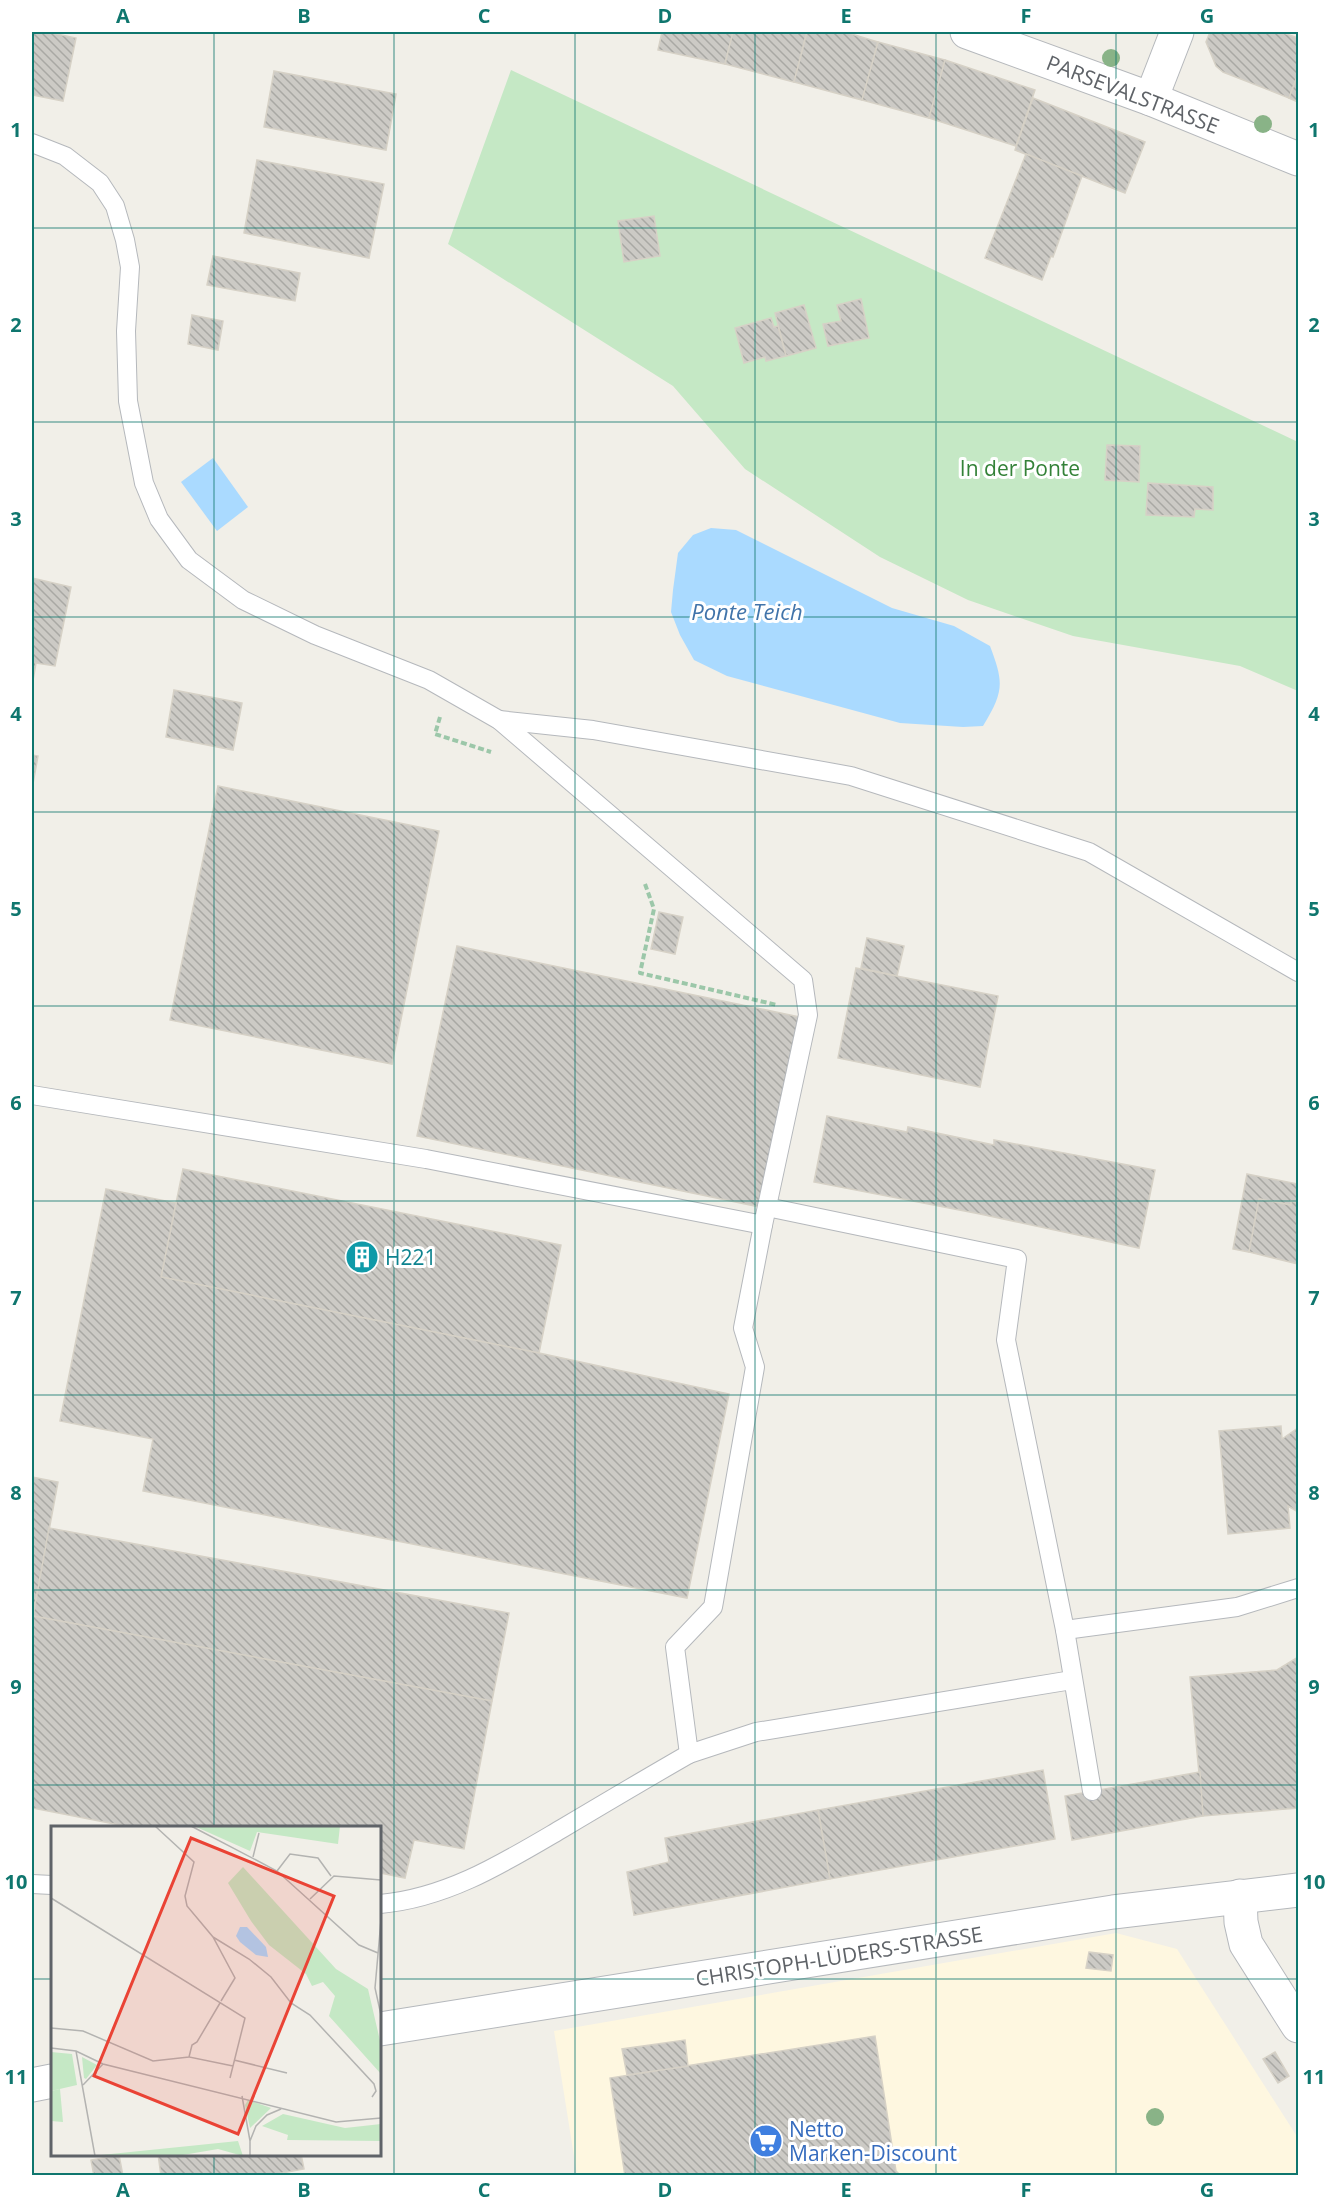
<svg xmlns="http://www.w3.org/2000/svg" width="1330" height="2207" font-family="'Open Sans',sans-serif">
	<defs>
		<pattern id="building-back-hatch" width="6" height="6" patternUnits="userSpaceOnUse" patternTransform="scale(1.5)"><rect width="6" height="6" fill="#cccac5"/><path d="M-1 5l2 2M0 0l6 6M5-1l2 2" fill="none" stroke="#a9a8a4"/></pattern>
	</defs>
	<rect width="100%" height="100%" fill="#f1efe8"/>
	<path fill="#fef7e0" d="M1116 1933 1177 1949 1298 2138V2175H577L554 2031Z"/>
	<path fill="#c5e8c5" d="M511 70 1298 442V691L1240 666 1073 636 968 600 880 557 745 469 673 386 448 244Z"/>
	<g fill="#aadaff">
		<path d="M213 458 248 507 217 531 181 482Z"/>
		<path d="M711 528 736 530 892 608 954 626 990 646C1004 683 1004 691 983 726L963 727 900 723 727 676 694 660 680 635 671 612 673 590 678 553 693 535Z"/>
	</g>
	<g fill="url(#building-back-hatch)" stroke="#d6d1c6" stroke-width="1.5">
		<path d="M32 32H47L76 38 63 101 32 95Z"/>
		<path d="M662 32H733L725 64 658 50Z"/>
		<path d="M733 32H807L794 82 725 64Z"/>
		<path d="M807 32H845L878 42 862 100 794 82Z"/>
		<path d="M1210 32H1281L1298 38V74L1289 98 1223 72 1216 66 1206 42Z"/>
		<path d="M878 42 945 60 929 118 862 100Z"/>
		<path d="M945 60 1035 90 1016 146 929 118Z"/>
		<path d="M274 71 396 94 386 150 264 127Z"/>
		<path d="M1298 74V102L1289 98Z"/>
		<path d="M1033 98 1145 142 1125 193 1015 150Z"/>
		<path d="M1026 154 1082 176 1053 257 1051 256 1042 280 985 258Z"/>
		<path d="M257 160 384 184 369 258 244 233Z"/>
		<path d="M654 216 660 256 624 262 618 221Z"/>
		<path d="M213 256 300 273 295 301 207 285Z"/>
		<path d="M861 299 869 338 828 346 823 324 841 321 837 305Z"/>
		<path d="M804 305 816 348 786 356 775 313Z"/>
		<path d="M192 315 223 321 218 350 188 344Z"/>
		<path d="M771 318 774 327 778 326 786 356 766 361 765 357 744 363 735 328Z"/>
		<path d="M1107 445 1140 446 1139 482 1105 480Z"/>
		<path d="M1148 483 1213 487V510L1195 509 1194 517 1146 515Z"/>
		<path d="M32 578 71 587 55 666 36 663 32 686Z"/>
		<path d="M174 690 242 703 233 750 166 737Z"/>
		<path d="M32 755 38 756 32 789Z"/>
		<path d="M218 786 439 831 392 1064 170 1020Z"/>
		<path d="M659 912 683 917 675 954 651 949Z"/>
		<path d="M867 938 904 946 897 976 861 968Z"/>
		<path d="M457 946 800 1017 760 1207 417 1136Z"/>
		<path d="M856 968 998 996 980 1087 838 1058Z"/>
		<path d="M827 1116 907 1132 908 1127 994 1145V1140L1155 1170 1139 1248 980 1214 814 1182Z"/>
		<path d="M183 1169 561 1245 539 1353 161 1277Z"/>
		<path d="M1247 1174 1298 1184V1203L1291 1201V1205L1259 1199 1249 1252 1233 1249Z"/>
		<path d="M106 1189 176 1203 161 1277 539 1353 729 1394 687 1598 143 1491 153 1439 60 1421Z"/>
		<path d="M1259 1199 1291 1205V1201L1298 1203V1264L1249 1252Z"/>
		<path d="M1281 1426 1282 1439 1298 1428V1512L1288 1506 1290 1528 1228 1534 1219 1431Z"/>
		<path d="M32 1477 58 1482 32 1622Z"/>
		<path d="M49 1528 509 1613 492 1701 33 1616Z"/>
		<path d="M33 1616 492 1701 464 1849 414 1840 405 1878 380 1873V1828H135L32 1808Z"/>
		<path d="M1298 1657V1808L1203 1816 1190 1677 1277 1670Z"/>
		<path d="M1043 1770 1055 1839 830 1879 818 1810Z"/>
		<path d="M1200 1772 1203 1816 1072 1840 1065 1796Z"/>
		<path d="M818 1810 830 1879 634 1915 627 1872 669 1862 665 1838Z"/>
		<path d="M1089 1952 1113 1955 1111 1971 1086 1968Z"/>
		<path d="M875 2036 896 2171 901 2176H625L610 2078Z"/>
		<path d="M685 2040 688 2066 627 2075 622 2049Z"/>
		<path d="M1275 2052 1289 2076 1278 2083 1263 2059Z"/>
		<path d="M158 2154H301L304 2169 266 2176H161Z"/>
		<path d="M119 2155 123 2176H94L91 2160Z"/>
	</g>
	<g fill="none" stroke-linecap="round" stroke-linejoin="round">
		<defs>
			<g id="service">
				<path d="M32 143 65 156 100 183 115 206 125 240 130 267 126 331 128 401 144 483 159 519 189 560 243 600 315 635 429 680 499 720 803 980 808 1015 763 1225 426 1159 32 1095"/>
				<path d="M499 720 593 730 851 776 1089 852 1298 972"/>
				<path d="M767 1207 1017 1259 1006 1340 1065 1630 1092 1791"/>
				<path d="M763 1225 743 1328 755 1367 713 1607 675 1647 689 1754 756 1732 1072 1680"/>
				<path d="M1065 1630 1237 1607 1298 1588"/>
				<path d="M32 1884 52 1885"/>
				<path d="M380 1904C448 1898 505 1862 563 1828 605 1803 647 1778 689 1754"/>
			</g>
			<g id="minor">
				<path d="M967 32 1151 99 1298 159"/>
				<path d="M1151 99 1177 32"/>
				<path d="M1240 1896 1241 1922 1246 1944 1298 2026"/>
				<path d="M380 2029 1113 1912 1298 1890"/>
				<path d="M32 2085 52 2081"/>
			</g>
		</defs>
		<use href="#service" stroke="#b5b8bc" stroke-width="20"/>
		<use href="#minor" stroke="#b5b8bc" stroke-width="35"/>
		<g stroke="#9cc7a9" stroke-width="4" stroke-dasharray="6 3" stroke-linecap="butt">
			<path d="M440 717 435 734 491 752"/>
			<path d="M645 884 654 909 640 973 777 1005"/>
		</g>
		<use href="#service" stroke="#fff" stroke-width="18"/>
		<use href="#minor" stroke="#fff" stroke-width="33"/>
	</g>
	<g fill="#89b387">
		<circle cx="1111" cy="58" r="9"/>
		<circle cx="1263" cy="124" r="9"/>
		<circle cx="1155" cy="2117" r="9"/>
	</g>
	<path fill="none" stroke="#0f766e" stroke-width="1.5" stroke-opacity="0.55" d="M214 32V1828M394 32V2176M575 32V2176M755 32V2176M936 32V2176M1116 32V2176M32 228H1298M32 422H1298M32 617H1298M32 812H1298M32 1006H1298M32 1201H1298M32 1395H1298M32 1590H1298M32 1785H1298M32 1979H52M380 1979H1298M214 2154V2176"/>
	<defs>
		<symbol id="building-disc" viewBox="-11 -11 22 22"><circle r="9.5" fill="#0f9aa8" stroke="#fff"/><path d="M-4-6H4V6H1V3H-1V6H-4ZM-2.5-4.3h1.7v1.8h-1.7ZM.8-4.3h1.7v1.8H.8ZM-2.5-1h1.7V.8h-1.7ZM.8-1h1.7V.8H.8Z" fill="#fff"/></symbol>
		<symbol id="supermarket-disc" viewBox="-11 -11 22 22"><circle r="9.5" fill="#3f7fe0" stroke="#fff"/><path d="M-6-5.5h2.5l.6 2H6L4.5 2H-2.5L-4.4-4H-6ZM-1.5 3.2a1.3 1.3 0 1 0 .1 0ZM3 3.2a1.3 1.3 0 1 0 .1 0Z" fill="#fff"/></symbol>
	</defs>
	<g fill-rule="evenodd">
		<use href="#building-disc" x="343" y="1238" width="38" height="38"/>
		<use href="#supermarket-disc" x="747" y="2122" width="38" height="38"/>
	</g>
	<g text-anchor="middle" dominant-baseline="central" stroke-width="6" stroke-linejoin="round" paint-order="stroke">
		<g font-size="21" fill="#5f6368" stroke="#fff">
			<text transform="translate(1133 94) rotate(21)">PARSEVALSTRASSE</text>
			<text transform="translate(839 1956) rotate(-9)">CHRISTOPH-LÜDERS-STRASSE</text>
		</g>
		<g font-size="21" fill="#348238" stroke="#fff">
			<text x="1020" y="468">In der Ponte</text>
		</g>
		<g font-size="21" fill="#0d838f" stroke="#fff" text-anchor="start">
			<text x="385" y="1257">H221</text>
		</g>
		<g font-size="21" fill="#366cbe" stroke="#fff" text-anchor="start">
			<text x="789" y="2129">Netto<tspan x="789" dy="24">Marken-Discount</tspan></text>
		</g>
		<g font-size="22" font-style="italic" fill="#4174aa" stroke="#fff">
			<text x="747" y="611">Ponte Teich</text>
		</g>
	</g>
	<g transform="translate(51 1826)">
		<rect width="330" height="330" fill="#f1efe8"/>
		<path d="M143 0H289L287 18 206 6 199 25ZM192 41 285 143 317 163 330 219V248L278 190 284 170 272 156 261 160 255 148 218 119 200 95 177 57ZM0 226 21 228 26 259 0 265ZM31 231 46 239 35 253 33 252ZM197 274 220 282 199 302 194 279Z" fill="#c5e8c5"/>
		<path d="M9 263 12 296 0 295V265ZM232 288 294 302 330 298V315L236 314 237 309 211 300ZM187 315 192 330 167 323 126 330 50 329Z" fill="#c5e8c5"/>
		<path d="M189 101H196L215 121 217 131 205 129 189 116 185 110Z" fill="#aadaff"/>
		<path fill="none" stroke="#b3b3b1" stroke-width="1.5" d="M104 0 143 36 134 70 136 80 162 111 184 152 170 175M140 0 226 45 308 119 327 127M202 31 208 7M226 45 239 28 267 32 280 50M0 72 194 192 179 252M259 73 283 50 330 54M330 94 324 162 330 189M162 111 198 133 220 151 240 177 259 189 323 258 325 265 321 271M169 177 146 216 141 219 138 231 182 240M0 202 32 205 102 235 138 231M0 222 25 225 52 238 285 296 330 292M25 225 44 330M183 234 236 247M32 259 52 238M191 270 199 315M199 330V315L205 300 216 289 230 283"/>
		<path fill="#ea4335" fill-opacity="0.15" stroke="#ea4335" stroke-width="3" d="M140 12 283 70 187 308 43 250Z"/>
		<rect width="330" height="330" fill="none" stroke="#5f6368" stroke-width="3"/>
	</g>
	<rect width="1330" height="2207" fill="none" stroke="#ffffff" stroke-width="66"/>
	<rect x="33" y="33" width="1264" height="2141" fill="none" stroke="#0f766e" stroke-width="2"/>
	<g font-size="20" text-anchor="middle" font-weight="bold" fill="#0f766e">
		<text x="123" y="23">A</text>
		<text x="304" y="23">B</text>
		<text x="484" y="23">C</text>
		<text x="665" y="23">D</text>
		<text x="846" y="23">E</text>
		<text x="1026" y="23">F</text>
		<text x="1207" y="23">G</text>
		<text x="16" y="137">1</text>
		<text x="1314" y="137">1</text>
		<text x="16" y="332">2</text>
		<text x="1314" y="332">2</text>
		<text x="16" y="526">3</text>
		<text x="1314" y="526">3</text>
		<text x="16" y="721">4</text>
		<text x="1314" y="721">4</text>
		<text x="16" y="916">5</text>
		<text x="1314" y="916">5</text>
		<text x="16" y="1110">6</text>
		<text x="1314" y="1110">6</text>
		<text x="16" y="1305">7</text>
		<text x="1314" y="1305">7</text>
		<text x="16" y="1500">8</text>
		<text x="1314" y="1500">8</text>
		<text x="16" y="1694">9</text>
		<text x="1314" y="1694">9</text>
		<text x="16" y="1889">10</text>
		<text x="1314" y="1889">10</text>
		<text x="16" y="2084">11</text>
		<text x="1314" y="2084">11</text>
		<text x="123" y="2197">A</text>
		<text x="304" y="2197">B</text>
		<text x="484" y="2197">C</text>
		<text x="665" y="2197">D</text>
		<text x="846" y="2197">E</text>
		<text x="1026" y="2197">F</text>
		<text x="1207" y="2197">G</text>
	</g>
</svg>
